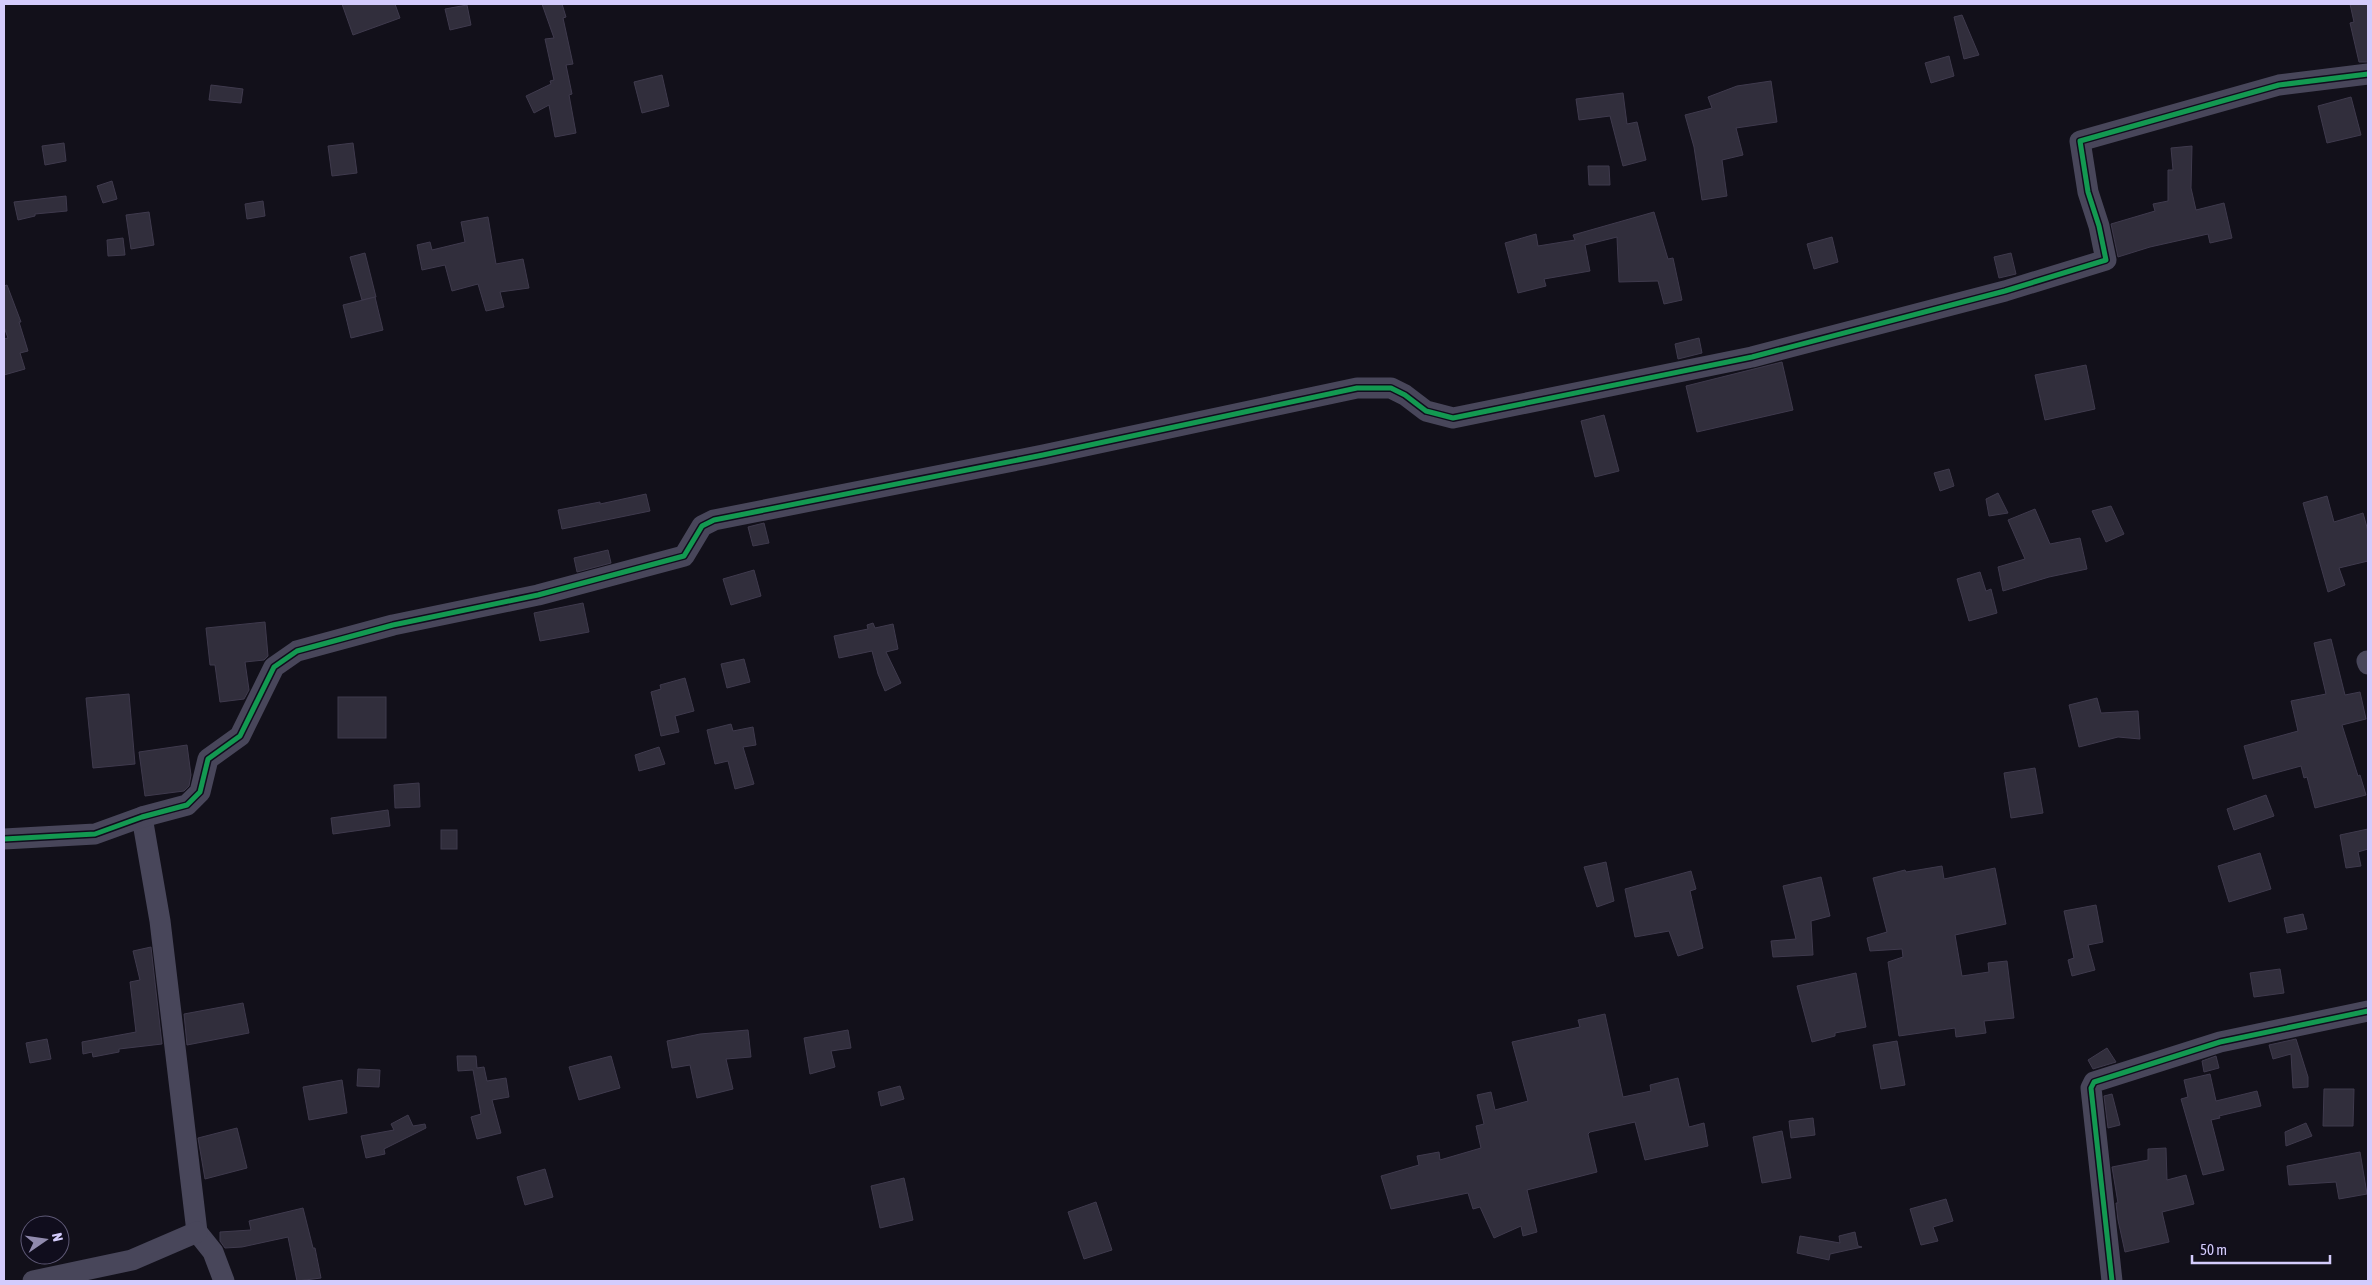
<svg xmlns="http://www.w3.org/2000/svg" width="2372" height="1285" font-family="'Asap Condensed',sans-serif">
	<rect width="100%" height="100%" fill="#12101a"/>
	<g fill="#312e3c" stroke="#3f3a4d">
		<path d="M342 4H395L400 18 353 35Z"/>
		<path d="M542 4H562L566 17 563 18 573 64 566 65 572 94 569 95 576 133 555 137 549 105 534 113 526 96 551 84 550 81 554 80 545 39 554 38Z"/>
		<path d="M2350 4H2368V62H2359L2350 23 2354 22Z"/>
		<path d="M467 5 471 25 450 30 445 9Z"/>
		<path d="M1962 15 1979 55 1964 59 1954 17Z"/>
		<path d="M1949 56 1954 76 1931 83 1925 63Z"/>
		<path d="M662 75 669 106 642 113 634 82Z"/>
		<path d="M1771 81 1777 122 1736 128 1743 155 1722 160 1727 196 1702 200 1694 147 1685 115 1712 108 1708 97 1737 86Z"/>
		<path d="M211 85 243 89 241 103 209 100Z"/>
		<path d="M1623 93 1627 124 1637 122 1646 160 1623 166 1610 116 1579 120 1576 99Z"/>
		<path d="M2351 97 2361 135 2327 143 2318 106Z"/>
		<path d="M64 143 66 161 45 165 42 146Z"/>
		<path d="M353 143 357 173 332 176 328 146Z"/>
		<path d="M2192 146 2191 188 2196 210 2224 203 2232 238 2210 243 2208 234 2150 247 2118 257 2111 224 2155 211 2153 204 2168 201V170H2173L2171 148Z"/>
		<path d="M1588 166H1609L1610 185H1589Z"/>
		<path d="M112 181 117 199 103 203 97 186Z"/>
		<path d="M66 196 67 211 35 214V216L18 220 14 202Z"/>
		<path d="M263 201 265 216 247 219 245 204Z"/>
		<path d="M149 212 154 245 131 249 126 215Z"/>
		<path d="M1654 212 1668 259 1673 258 1682 300 1664 304 1658 281 1619 282 1617 237 1585 245 1590 271 1544 279 1546 286 1518 293 1505 243 1536 234 1538 246 1575 240 1573 235Z"/>
		<path d="M488 217 496 264 523 259 529 288 500 292 504 307 486 311 478 284 452 291 445 265 422 270 417 245 430 242 432 250 465 242 461 222Z"/>
		<path d="M1832 237 1838 262 1814 269 1807 244Z"/>
		<path d="M123 238 125 255 108 256 107 240Z"/>
		<path d="M365 253 376 297 362 300 350 257Z"/>
		<path d="M2011 253 2016 274 1999 278 1994 257Z"/>
		<path d="M7 285 21 322H19L28 351 20 353 25 369 4 375V339L8 338 4 327V286Z"/>
		<path d="M375 297 383 330 351 338 343 305Z"/>
		<path d="M1699 338 1702 353 1678 359 1675 344Z"/>
		<path d="M1782 362 1793 410 1697 432 1686 386Z"/>
		<path d="M2086 365 2095 409 2045 420 2035 375Z"/>
		<path d="M1604 415 1619 471 1595 477 1581 421Z"/>
		<path d="M1949 469 1954 486 1940 491 1934 473Z"/>
		<path d="M1998 493 2008 513 1989 516 1986 499Z"/>
		<path d="M646 494 650 511 562 529 558 510 600 502V504Z"/>
		<path d="M2327 496 2334 522 2363 513 2368 531V561L2339 568 2345 585 2328 592 2303 503Z"/>
		<path d="M2111 506 2124 534 2106 542 2092 511Z"/>
		<path d="M2035 509 2050 544 2080 538 2087 569 2049 577 2003 591 1998 567 2025 559 2008 520Z"/>
		<path d="M764 523 769 543 753 546 748 527Z"/>
		<path d="M608 550 611 563 577 572 574 558Z"/>
		<path d="M754 570 761 596 731 605 723 579Z"/>
		<path d="M1980 572 1986 591 1991 589 1997 613 1969 621 1957 579Z"/>
		<path d="M583 603 589 632 540 641 534 613Z"/>
		<path d="M265 622 268 656 264 660 245 662 249 690 244 699 220 702 215 665H210L206 628Z"/>
		<path d="M873 623 875 628 893 624 898 649 886 652 901 683 885 691 878 674 872 651 839 658 834 636 868 629 867 625Z"/>
		<path d="M2331 639 2345 695 2360 692 2366 719 2342 725 2358 776 2360 775 2366 795 2315 808 2307 777 2304 778 2301 766 2253 779 2244 746 2298 731 2291 701 2326 694 2314 643Z"/>
		<path d="M744 659 750 682 727 688 721 664Z"/>
		<path d="M685 678 694 711 675 716 679 732 661 736 651 692 661 689 660 685Z"/>
		<path d="M129 694 135 764 93 768 86 698Z"/>
		<rect x="338" y="697" width="48" height="41"/>
		<path d="M2097 698 2101 713 2138 711 2140 739 2118 737 2079 747 2069 705Z"/>
		<path d="M731 724 733 731 753 727 756 745 743 747 754 784 735 789 728 761 715 764 707 730Z"/>
		<path d="M187 745 191 775 189 786 184 791 145 796 139 752Z"/>
		<path d="M659 747 665 764 639 771 635 755Z"/>
		<path d="M2035 768 2043 813 2011 818 2004 773Z"/>
		<path d="M419 783 420 807 395 808 394 785Z"/>
		<path d="M2266 795 2274 816 2234 830 2227 809Z"/>
		<path d="M388 810 390 826 333 834 331 818Z"/>
		<path d="M2368 829V849L2358 852 2361 866 2346 868 2340 835Z"/>
		<rect x="441" y="830" width="16" height="19"/>
		<path d="M2260 853 2271 889 2229 902 2218 866Z"/>
		<path d="M1606 862 1614 901 1597 907 1584 867Z"/>
		<path d="M1942 866 1944 879 1995 868 2006 924 1955 935 1962 976 1989 972 1988 963 2007 961 2014 1018 1984 1021 1986 1033 1956 1037 1955 1028 1899 1036 1888 962 1903 957 1902 949 1870 951 1867 938 1887 932 1873 878 1905 870 1906 872Z"/>
		<path d="M1691 871 1696 889 1690 891 1703 948 1678 956 1669 931 1635 937 1625 889Z"/>
		<path d="M1821 877 1830 916 1811 921 1813 955 1773 957 1771 941 1796 939 1783 886Z"/>
		<path d="M2096 905 2103 942 2088 945 2095 970 2072 976 2068 960 2074 958 2064 911Z"/>
		<path d="M2303 914 2307 929 2287 933 2284 918Z"/>
		<path d="M151 947 162 1044 119 1049V1052L93 1057 92 1052 83 1054 82 1042 136 1032 130 982 140 980 133 951Z"/>
		<path d="M2280 969 2284 993 2254 997 2250 973Z"/>
		<path d="M1856 973 1866 1027 1835 1033V1036L1812 1042 1797 986Z"/>
		<path d="M243 1003 249 1033 187 1045 184 1014Z"/>
		<path d="M1605 1014 1623 1097 1651 1091 1650 1085 1678 1078 1689 1127 1704 1123 1708 1146 1645 1160 1635 1122 1590 1132 1588 1134 1597 1172 1527 1190 1537 1232 1523 1236 1521 1226 1494 1238 1480 1207 1473 1209 1468 1193 1391 1209 1381 1176 1419 1165 1417 1156 1439 1152 1440 1160 1481 1148 1476 1126 1484 1124 1477 1095 1491 1092 1495 1110 1528 1101 1512 1042 1580 1027 1578 1020Z"/>
		<path d="M748 1030 751 1057 726 1059 733 1089 697 1098 690 1065 672 1068 667 1041 700 1034Z"/>
		<path d="M848 1030 851 1048 831 1051 835 1067 810 1074 804 1038Z"/>
		<path d="M47 1039 51 1059 30 1063 26 1043Z"/>
		<path d="M2296 1039 2308 1077V1087L2293 1088 2291 1054 2273 1059 2269 1045Z"/>
		<path d="M1897 1041 1905 1085 1881 1089 1873 1045Z"/>
		<path d="M2107 1048 2116 1062 2093 1069 2088 1060Z"/>
		<path d="M457 1056H476L477 1068 484 1067 487 1081 506 1078 509 1097 492 1100 501 1133 477 1139 471 1117 481 1114 473 1070 458 1071Z"/>
		<path d="M611 1056 620 1088 579 1100 569 1067Z"/>
		<path d="M2216 1056 2219 1068 2204 1072 2202 1061Z"/>
		<path d="M358 1069 380 1070 379 1087 357 1086Z"/>
		<path d="M2210 1074 2216 1101 2257 1091 2261 1106 2219 1116 2220 1118 2211 1120 2224 1170 2203 1175 2181 1099 2188 1097 2184 1080Z"/>
		<path d="M342 1080 347 1113 309 1120 303 1087Z"/>
		<path d="M900 1086 904 1099 881 1106 878 1092Z"/>
		<path d="M2324 1089H2354L2353 1126H2323Z"/>
		<path d="M2112 1094 2120 1125 2108 1128 2104 1096Z"/>
		<path d="M408 1115 413 1126 425 1124 426 1128 384 1149 385 1154 366 1158 361 1136 394 1130 391 1124Z"/>
		<path d="M1813 1118 1815 1135 1791 1138 1789 1121Z"/>
		<path d="M2306 1123 2312 1136 2286 1146 2285 1132Z"/>
		<path d="M237 1128 247 1168 205 1179 198 1138Z"/>
		<path d="M1782 1131 1791 1178 1762 1183 1753 1137Z"/>
		<path d="M2166 1148 2167 1180 2186 1175 2194 1204 2162 1212 2169 1242 2125 1252 2118 1220 2116 1203H2118L2112 1167 2148 1160V1149Z"/>
		<path d="M2360 1152 2367 1194 2339 1199 2336 1182 2289 1185 2287 1166Z"/>
		<path d="M545 1169 553 1197 525 1205 517 1177Z"/>
		<path d="M904 1178 913 1220 880 1228 871 1186Z"/>
		<path d="M1946 1199 1953 1221 1933 1227 1938 1241 1921 1245 1910 1209Z"/>
		<path d="M1096 1202 1112 1250 1084 1259 1068 1212Z"/>
		<path d="M303 1208 313 1248H315L321 1278 297 1281 288 1237 242 1247 225 1248 220 1241V1232L251 1230 249 1221Z"/>
		<path d="M1855 1232 1858 1246 1862 1247 1830 1254 1829 1260 1797 1253 1800 1236 1840 1243 1839 1236Z"/>
	</g>
	<g fill="none" stroke-linecap="round" stroke-linejoin="round">
		<g stroke="#48465a" stroke-width="21">
			<path d="M2367 661 2368 664"/>
			<path d="M142 817 160 921 197 1232"/>
			<path d="M4 839 95 834 142 817 187 805 200 792 208 759 240 736 274 667 297 651 393 625 538 595 684 556 702 526 714 520 1043 455 1357 388H1391L1405 395 1426 411 1453 418 1752 357 2005 291 2106 260 2099 226 2088 192 2080 141 2279 85 2368 74"/>
			<path d="M197 1232 213 1252 224 1281"/>
			<path d="M33 1281 132 1260 197 1232"/>
			<path d="M2112 1281 2091 1088 2094 1082 2220 1042 2368 1011"/>
		</g>
		<defs>
			<g id="cycleway">
				<path d="M4 839 95 834 142 817 187 805 200 792 208 759 240 736 274 667 297 651 393 625 538 595 684 556 702 526 714 520 1043 455 1357 388H1391L1405 395 1426 411 1453 418 1752 357 2005 291 2106 260 2099 226 2088 192 2080 141 2279 85 2368 74"/>
				<path d="M2112 1281 2091 1088 2094 1082 2220 1042 2368 1011"/>
			</g>
		</defs>
		<use href="#cycleway" stroke="#100d1d" stroke-width="8"/>
		<use href="#cycleway" stroke="#139951" stroke-width="5"/>
	</g>
	<rect width="2372" height="1285" fill="none" stroke="#d4ccfc" stroke-width="10"/>
	<g transform="translate(45 1240) rotate(77)"><circle r="24" fill="#100d1d" stroke="#5e5976"/>
	<path d="M0-4L9 19L0 12L-9 19Z" fill="#908aad"/>
	<text y="-8" font-size="14" font-weight="bold" text-anchor="middle" fill="#d4ccfc">N</text>
	</g>
	<path d="M2192 1255v8h138v-8" fill="none" stroke="#d4ccfc" stroke-width="2.5"/>
	<text x="2200" y="1255" font-size="15" fill="#d4ccfc" stroke="#100d1d" stroke-width="4" paint-order="stroke">50 m</text>
</svg>
